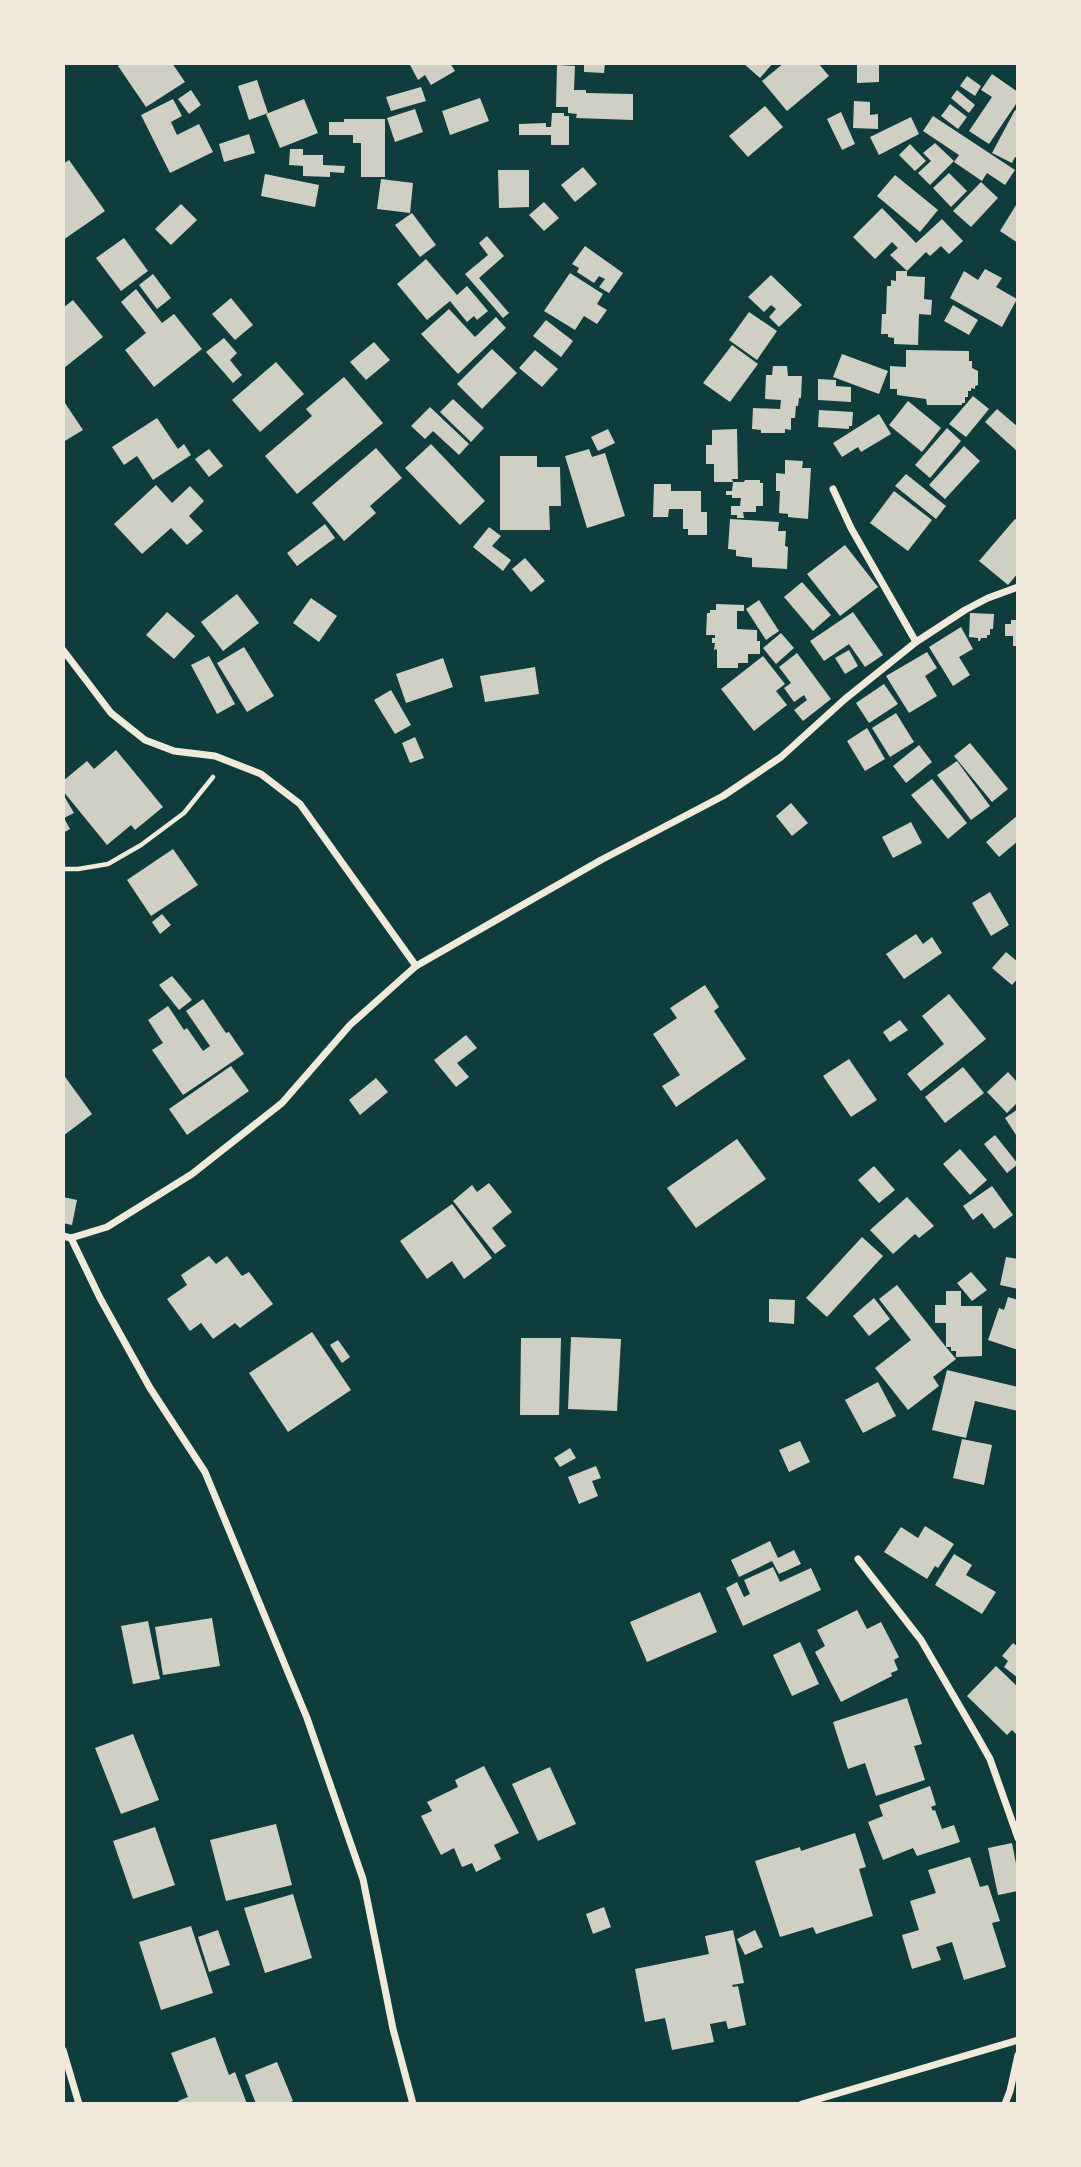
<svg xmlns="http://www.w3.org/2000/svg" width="1081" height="2167" font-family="Raleway,sans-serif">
	<rect width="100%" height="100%" fill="#0f3d3e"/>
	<g fill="#cfcfc3">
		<path d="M122 63H172L185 82 146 107 118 66Z"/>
		<path d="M409 63H450L455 71 431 85 425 75 418 80Z"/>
		<path d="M584 63H605L604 73 584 72Z"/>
		<path d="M743 63H773L760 78Z"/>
		<path d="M784 63H818L829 76 787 111 762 81Z"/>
		<path d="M857 63H879V82L857 83Z"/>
		<path d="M557 65 575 66 574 90H586V93L633 94V120L576 118 577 114 568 113V107H556Z"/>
		<path d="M992 74 1018 92V105L1016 104 989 144 969 131 992 97 981 90Z"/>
		<path d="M967 76 981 86 975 96 960 86Z"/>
		<path d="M257 80 268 113 249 120 238 86Z"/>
		<path d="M421 87 426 101 391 111 386 97Z"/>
		<path d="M191 90 201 105 189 114 178 99Z"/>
		<path d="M957 90 975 105 969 113 951 98Z"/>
		<path d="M480 98 489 121 450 135 442 111Z"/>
		<path d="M173 99 182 116 171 122 177 135 199 124 213 152 170 173 141 115Z"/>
		<path d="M304 99 318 133 280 148 266 114Z"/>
		<path d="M854 101 870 102V115L878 114V129L853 128Z"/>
		<path d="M950 104 967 117 958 129 941 116Z"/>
		<path d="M765 106 783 127 748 157 729 136Z"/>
		<path d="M415 109 423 132 395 142 387 118Z"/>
		<path d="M1015 110 1018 112V158L1015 157 1012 163 992 153Z"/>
		<path d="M841 112 855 144 842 150 827 119Z"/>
		<path d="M552 113H564V116H569V145H551V135H519V124L546 123V127H551Z"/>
		<path d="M933 116 1015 170 1005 185 987 173 982 181 954 162 959 155 923 131Z"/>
		<path d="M911 117 919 134 879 155 870 137Z"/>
		<path d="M344 119H385V177H361V143H353V135H329V122H344Z"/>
		<path d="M249 134 255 153 224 162 219 144Z"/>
		<path d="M935 143 954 161 930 185 918 173 931 161 923 153Z"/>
		<path d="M910 144 926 161 915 171 899 155Z"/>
		<path d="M290 149H303V155H323V165L345 166 344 173 330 172V177L303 176V166L289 165Z"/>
		<path d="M69 160 105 211 63 240V164Z"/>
		<path d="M583 167 597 184 575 202 561 185Z"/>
		<path d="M498 170H529V207L499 208Z"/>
		<path d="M949 173 967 191 951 207 933 188Z"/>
		<path d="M265 174 319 185 315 207 261 196Z"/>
		<path d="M895 175 938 210 920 232 877 196Z"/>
		<path d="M381 179 413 183 410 213 377 209Z"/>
		<path d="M981 182 998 198 971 227 953 211Z"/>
		<path d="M544 202 559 218 544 231 529 215Z"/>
		<path d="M1018 202V243L1000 231Z"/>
		<path d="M181 204 197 220 171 245 155 229Z"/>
		<path d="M882 208 916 243 942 219 963 241 949 254 941 246 930 256 926 252 907 271 890 255 898 248 892 242 875 259 853 237Z"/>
		<path d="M412 213 436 245 420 257 395 225Z"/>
		<path d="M487 236 504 256 479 278 509 313 503 318 465 274 488 255 479 243Z"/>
		<path d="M124 238 148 271 121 291 96 258Z"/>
		<path d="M585 246 623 273 609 293 599 287 605 279 599 276 594 283 577 272 579 268 572 264Z"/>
		<path d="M426 259 457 295 467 286 488 311 477 320 474 316 467 322 450 301 427 320 397 284Z"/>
		<path d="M985 269 1002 278 996 287 1017 299 1002 327 950 298 964 271 978 280Z"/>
		<path d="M896 271H907V276L925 277 924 299 932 300 931 315 919 314 918 345 894 344V338L888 337V334H881L882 314H886L887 286H891V280L896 281Z"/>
		<path d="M570 273 603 294 597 304 607 310 597 324 584 316 575 330 544 311Z"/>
		<path d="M153 274 171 298 157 309 139 285Z"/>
		<path d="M771 275 802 305 779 327 769 317 776 309 771 305 764 312 748 297Z"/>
		<path d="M136 289 162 323 174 314 202 349 154 387 125 350 146 333 121 302Z"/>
		<path d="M231 298 253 325 235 340 212 314Z"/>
		<path d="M73 300 103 337 64 368 63 308Z"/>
		<path d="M953 305 978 320 969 335 944 321Z"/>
		<path d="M449 309 475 337 496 317 506 328 458 374 421 334Z"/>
		<path d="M749 312 777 331 757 360 729 340Z"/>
		<path d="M546 320 573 341 561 357 533 336Z"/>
		<path d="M224 338 237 353 230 360 242 375 233 383 206 352Z"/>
		<path d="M374 342 390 360 366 380 350 362Z"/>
		<path d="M732 345 758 364 730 402 703 383Z"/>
		<path d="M492 349 517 373 482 409 457 384Z"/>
		<path d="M535 350 558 369 542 387 519 368Z"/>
		<path d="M906 350 969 351V361H972V368L978 371V385L975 386V389L971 388V391H968V397H965V403H962V405H927L926 399 897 395V389H890V366L906 367Z"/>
		<path d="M842 354 888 371 879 394 833 377Z"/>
		<path d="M276 362 304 394 260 432 232 400Z"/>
		<path d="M773 366H787L788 376H802L801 398H799L798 406H796L795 418H791V430L785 429V433H761V430L752 429 753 408 780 409 781 400 765 399 766 375H772Z"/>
		<path d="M344 377 383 423 297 494 265 456 312 416 306 409Z"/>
		<path d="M818 379 836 380V386L851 387V402L818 400Z"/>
		<path d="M973 396 989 409 966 437 949 424Z"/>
		<path d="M453 399 484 428 471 442 440 412Z"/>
		<path d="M63 400 83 430 63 442Z"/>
		<path d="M908 401 941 428 922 452 889 425Z"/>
		<path d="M430 407 469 444 459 455 433 431 425 439 411 426Z"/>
		<path d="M997 409 1018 427V452L985 422Z"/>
		<path d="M819 410 853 412 852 426H849V429L818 427Z"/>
		<path d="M879 414 891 434 861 452 858 447 842 457 833 443Z"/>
		<path d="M157 418 178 449 184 444 191 455 153 480 137 456 124 465 112 447Z"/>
		<path d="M947 428 961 441 930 478 915 465Z"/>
		<path d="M608 429 615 443 598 451 591 437Z"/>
		<path d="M737 429 738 479H732L733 482H714V464H706V445H712V430Z"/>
		<path d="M431 444 485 501 460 525 405 468Z"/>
		<path d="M964 446 980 461 945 499 929 485Z"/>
		<path d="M376 448 402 478 370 506 376 513 344 541 312 503Z"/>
		<path d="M209 449 223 466 209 477 195 459Z"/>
		<path d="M589 449 592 457 605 453 625 516 587 528 565 456Z"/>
		<path d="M500 456H537V467H560L561 506H549L550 530H500Z"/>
		<path d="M785 460 803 461 802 468H811L808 519 788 517V514L779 513 780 491H776V473L785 474Z"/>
		<path d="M906 474 946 506 936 519 895 486Z"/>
		<path d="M745 480H760V483H763V506H756V512H743L744 518H737V515H731V506H740L741 498H732V495H726V491H732L733 482H744Z"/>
		<path d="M654 484H671V491H701V512H707V535H688V529H683V509H669L668 517H653Z"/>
		<path d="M156 485 172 503 190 486 204 501 189 516 203 531 187 545 171 528 142 554 114 524Z"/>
		<path d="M894 491 932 520 908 551 870 523Z"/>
		<path d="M730 519 779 522 778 531H786L785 546 788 547 787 569 752 567V558L736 556V550L728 549Z"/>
		<path d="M1015 519 1018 521V573L1008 585 979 561Z"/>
		<path d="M325 524 335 538 297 566 287 553Z"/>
		<path d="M489 527 501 536 492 546 511 560 503 571 473 547Z"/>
		<path d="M845 545 878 587 840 616 807 574Z"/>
		<path d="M525 558 545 581 531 592 512 569Z"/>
		<path d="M802 582 831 615 813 631 784 597Z"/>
		<path d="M237 594 259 623 223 651 201 622Z"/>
		<path d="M311 598 337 616 319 642 293 623Z"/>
		<path d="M759 600 779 631 766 640 746 609Z"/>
		<path d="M716 604 744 605V611H737V629L757 630V641H760V654H748V663H738V668H717V649L714 650 715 643H712V638H715V635H706L707 613H710V610H716Z"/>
		<path d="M167 612 195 636 174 659 146 635Z"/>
		<path d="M853 612 883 655 865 667 849 644 824 661 810 641Z"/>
		<path d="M970 613 994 614 993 629H990V635H987V638H981L980 641H978V638L969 637Z"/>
		<path d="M1011 620H1018V646H1013V636H1005V624H1011Z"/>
		<path d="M961 627 973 649 959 657 970 675 953 686 929 647Z"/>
		<path d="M781 633 794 648 776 664 763 648Z"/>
		<path d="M244 647 274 696 247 712 217 663Z"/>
		<path d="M849 650 858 666 845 674 835 658Z"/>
		<path d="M927 652 937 668 925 676 937 696 909 713 886 676Z"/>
		<path d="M797 653 831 699 803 721 794 710 807 700 804 695 794 702 784 688 791 683 779 667Z"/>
		<path d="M209 656 235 704 217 714 191 665Z"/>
		<path d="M763 656 785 684 776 691 787 705 754 731 721 689Z"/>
		<path d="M443 658 453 687 406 703 396 674Z"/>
		<path d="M535 667 539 694 485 702 480 676Z"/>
		<path d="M884 684 898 704 869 723 856 703Z"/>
		<path d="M391 690 411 725 395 734 374 700Z"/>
		<path d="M896 713 914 742 890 757 872 728Z"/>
		<path d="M867 728 885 759 865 771 847 741Z"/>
		<path d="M415 737 424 758 410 763 402 743Z"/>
		<path d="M970 743 1008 789 992 802 954 756Z"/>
		<path d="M919 745 932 762 906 783 893 766Z"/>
		<path d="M116 750 163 807 135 830 131 825 107 845 63 791V781L87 761 94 769Z"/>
		<path d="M957 761 990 806 971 820 937 775Z"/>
		<path d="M932 779 967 823 948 839 911 795Z"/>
		<path d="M63 794 74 813 64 818 70 829 63 833Z"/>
		<path d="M791 803 808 823 792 836 776 816Z"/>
		<path d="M1018 815V841L999 857 986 842Z"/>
		<path d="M911 822 922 843 893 858 882 837Z"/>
		<path d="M173 849 198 885 151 916 127 880Z"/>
		<path d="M990 892 1009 925 991 936 972 903Z"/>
		<path d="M162 914 171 925 160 934 152 922Z"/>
		<path d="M916 934 923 944 932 937 942 953 904 979 886 954Z"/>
		<path d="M1006 952 1018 962V978L1012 985 992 968Z"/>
		<path d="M172 976 192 1000 179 1010 159 985Z"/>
		<path d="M705 985 719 1007 714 1011 746 1059 676 1107 662 1086 680 1075 653 1034 677 1018 670 1008Z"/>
		<path d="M949 994 986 1039 921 1091 907 1074 944 1044 922 1016Z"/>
		<path d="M203 999 226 1033 229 1032 244 1054 183 1095 152 1050 163 1043 148 1020 168 1006 184 1030 187 1028 203 1051 210 1046 186 1011Z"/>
		<path d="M900 1020 908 1030 890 1042 883 1032Z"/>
		<path d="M466 1035 477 1048 457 1063 469 1077 456 1087 434 1060Z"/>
		<path d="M849 1059 877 1100 851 1117 823 1076Z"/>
		<path d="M231 1066 249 1091 187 1135 169 1109Z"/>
		<path d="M963 1067 984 1093 945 1123 925 1097Z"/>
		<path d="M1008 1072 1018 1083V1102L1007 1113 987 1092Z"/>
		<path d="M63 1074 92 1114 63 1136Z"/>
		<path d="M376 1078 388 1092 360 1115 349 1100Z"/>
		<path d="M1018 1109V1138L1005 1118Z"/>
		<path d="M995 1135 1018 1164 1007 1173 984 1144Z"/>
		<path d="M737 1139 766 1179 696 1228 667 1188Z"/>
		<path d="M960 1149 987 1180 970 1195 943 1164Z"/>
		<path d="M874 1166 895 1190 879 1203 858 1180Z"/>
		<path d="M489 1183 512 1212 492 1228 506 1246 495 1254 453 1201 472 1185 477 1192Z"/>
		<path d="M992 1186 1013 1215 994 1229 982 1213 973 1220 963 1206Z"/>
		<path d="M63 1197 77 1200 72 1225 63 1223Z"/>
		<path d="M907 1197 934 1226 919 1238 915 1234 893 1254 870 1230Z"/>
		<path d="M452 1204 492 1258 464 1279 452 1261 427 1279 400 1241Z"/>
		<path d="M862 1237 883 1256 827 1317 806 1298Z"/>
		<path d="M209 1256 216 1264 227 1256 242 1276 249 1272 273 1304 240 1328 235 1323 213 1339 201 1323 190 1331 167 1299 187 1285 181 1275Z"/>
		<path d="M1006 1257 1018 1259V1289L1000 1285Z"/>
		<path d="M971 1272 987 1290 972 1301 957 1283Z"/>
		<path d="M897 1285 946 1347V1323H935V1305H946V1291H961V1306H982V1356L956 1357V1351H951V1347H946L956 1359 933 1377 939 1386 908 1410 875 1368 911 1340 879 1299Z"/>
		<path d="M1008 1297 1018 1300V1350L988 1340 999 1308 1004 1310Z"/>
		<path d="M874 1298 890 1319 869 1336 853 1316Z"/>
		<path d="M769 1299 795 1300 794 1324 769 1322Z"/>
		<path d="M312 1332 351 1390 288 1432 249 1373Z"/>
		<path d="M571 1337 621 1339 617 1411 568 1409Z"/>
		<path d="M521 1338H561L559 1415H520Z"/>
		<path d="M338 1340 350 1357 342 1363 330 1345Z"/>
		<path d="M947 1370 1018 1387V1411L975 1401 966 1438 932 1430Z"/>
		<path d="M878 1382 896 1416 863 1433 845 1400Z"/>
		<path d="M962 1439 992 1445 984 1485 953 1478Z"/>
		<path d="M800 1441 810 1462 789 1472 779 1450Z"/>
		<path d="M570 1448 576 1458 560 1467 554 1458Z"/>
		<path d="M596 1466 601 1478 592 1481 598 1496 579 1504 568 1477Z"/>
		<path d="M925 1526 954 1544 938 1568 935 1566 927 1579 884 1552 901 1527 918 1538Z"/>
		<path d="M770 1541 778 1558 794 1550 801 1564 779 1574 772 1561 739 1577 731 1560Z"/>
		<path d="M954 1554 972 1565 966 1575 996 1592 982 1614 935 1585Z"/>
		<path d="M773 1567 780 1582 811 1568 821 1590 743 1626 726 1588 737 1582 744 1597 750 1594 744 1580Z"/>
		<path d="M700 1592 717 1632 647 1662 630 1622Z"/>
		<path d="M857 1610 867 1629 881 1622 899 1657 894 1660 898 1670 891 1673 892 1676 841 1702 815 1652 825 1646 817 1630Z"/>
		<path d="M212 1618 220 1666 163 1675 155 1627Z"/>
		<path d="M148 1621 160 1679 133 1684 121 1626Z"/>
		<path d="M800 1642 819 1684 792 1696 773 1655Z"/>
		<path d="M1013 1643 1018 1647V1678L1004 1667 1008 1661 1002 1656Z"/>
		<path d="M996 1666 1018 1687V1732L1016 1734 1012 1730 1007 1735 967 1696Z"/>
		<path d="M907 1698 922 1744 914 1746 925 1780 876 1796 865 1763 848 1769 833 1722Z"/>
		<path d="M133 1734 159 1800 121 1814 95 1748Z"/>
		<path d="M484 1766 519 1833 494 1845 501 1859 476 1872 472 1863 462 1867 454 1848 441 1855 421 1816 432 1811 427 1802 458 1787 455 1780Z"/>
		<path d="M550 1767 576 1824 538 1841 512 1784Z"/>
		<path d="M930 1786 936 1805 931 1807 933 1811 935 1810 942 1829 954 1825 960 1842 917 1856 913 1848 883 1860 868 1822 883 1816 879 1805Z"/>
		<path d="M276 1824 292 1885 226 1901 210 1840Z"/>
		<path d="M155 1827 175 1885 133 1899 113 1841Z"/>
		<path d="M855 1833 866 1867 859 1869 873 1916 816 1934 813 1927 780 1937 755 1861 800 1847 801 1851Z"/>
		<path d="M1012 1843 1018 1874V1891L998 1895 988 1848Z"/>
		<path d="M970 1857 980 1887 988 1885 1000 1921 992 1923 1006 1967 964 1980 952 1942 936 1947 941 1960 912 1969 902 1935 919 1930 910 1901 936 1893 928 1870Z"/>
		<path d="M293 1894 312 1958 265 1973 244 1908Z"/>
		<path d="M604 1907 611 1927 593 1934 586 1914Z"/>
		<path d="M191 1926 213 1993 161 2010 139 1942Z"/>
		<path d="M218 1930 230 1965 209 1972 198 1937Z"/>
		<path d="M733 1930 744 1983 732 1985 733 1987 738 1986 746 2025 728 2029 726 2021 710 2024 714 2042 672 2050 665 2018 645 2022 635 1969 709 1954 705 1936Z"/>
		<path d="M755 1930 763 1947 745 1955 737 1939Z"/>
		<path d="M215 2037 229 2075 235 2072 247 2104H179L178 2101 188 2097 171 2053Z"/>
		<path d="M277 2062 293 2101 286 2104H256L245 2075Z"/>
	</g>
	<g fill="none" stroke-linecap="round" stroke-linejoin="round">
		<path stroke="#f1e9da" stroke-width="4.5" d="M63 869H78L108 864 141 845 184 813 213 777"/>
		<g stroke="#f1e9da" stroke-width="7">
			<path d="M916 642 965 610 988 598 1018 587"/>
			<path d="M63 650 111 713 145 740 174 751 215 756 261 774 300 804 416 966"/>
			<path d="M63 1236 71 1238 107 1227 192 1174 282 1103 350 1025 416 966 601 860 723 796 781 757 845 699 916 642 851 528 833 489"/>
			<path d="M71 1238 100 1298 150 1388 205 1472 307 1718 363 1879 393 2029 413 2104"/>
			<path d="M858 1559 921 1640 977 1736 990 1759 1018 1838"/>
			<path d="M63 2050 79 2104"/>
			<path d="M802 2104 1018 2040"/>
			<path d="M1005 2104 1010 2091 1018 2055"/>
		</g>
	</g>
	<rect width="1081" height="2167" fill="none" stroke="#f1e9da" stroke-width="130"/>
</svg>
